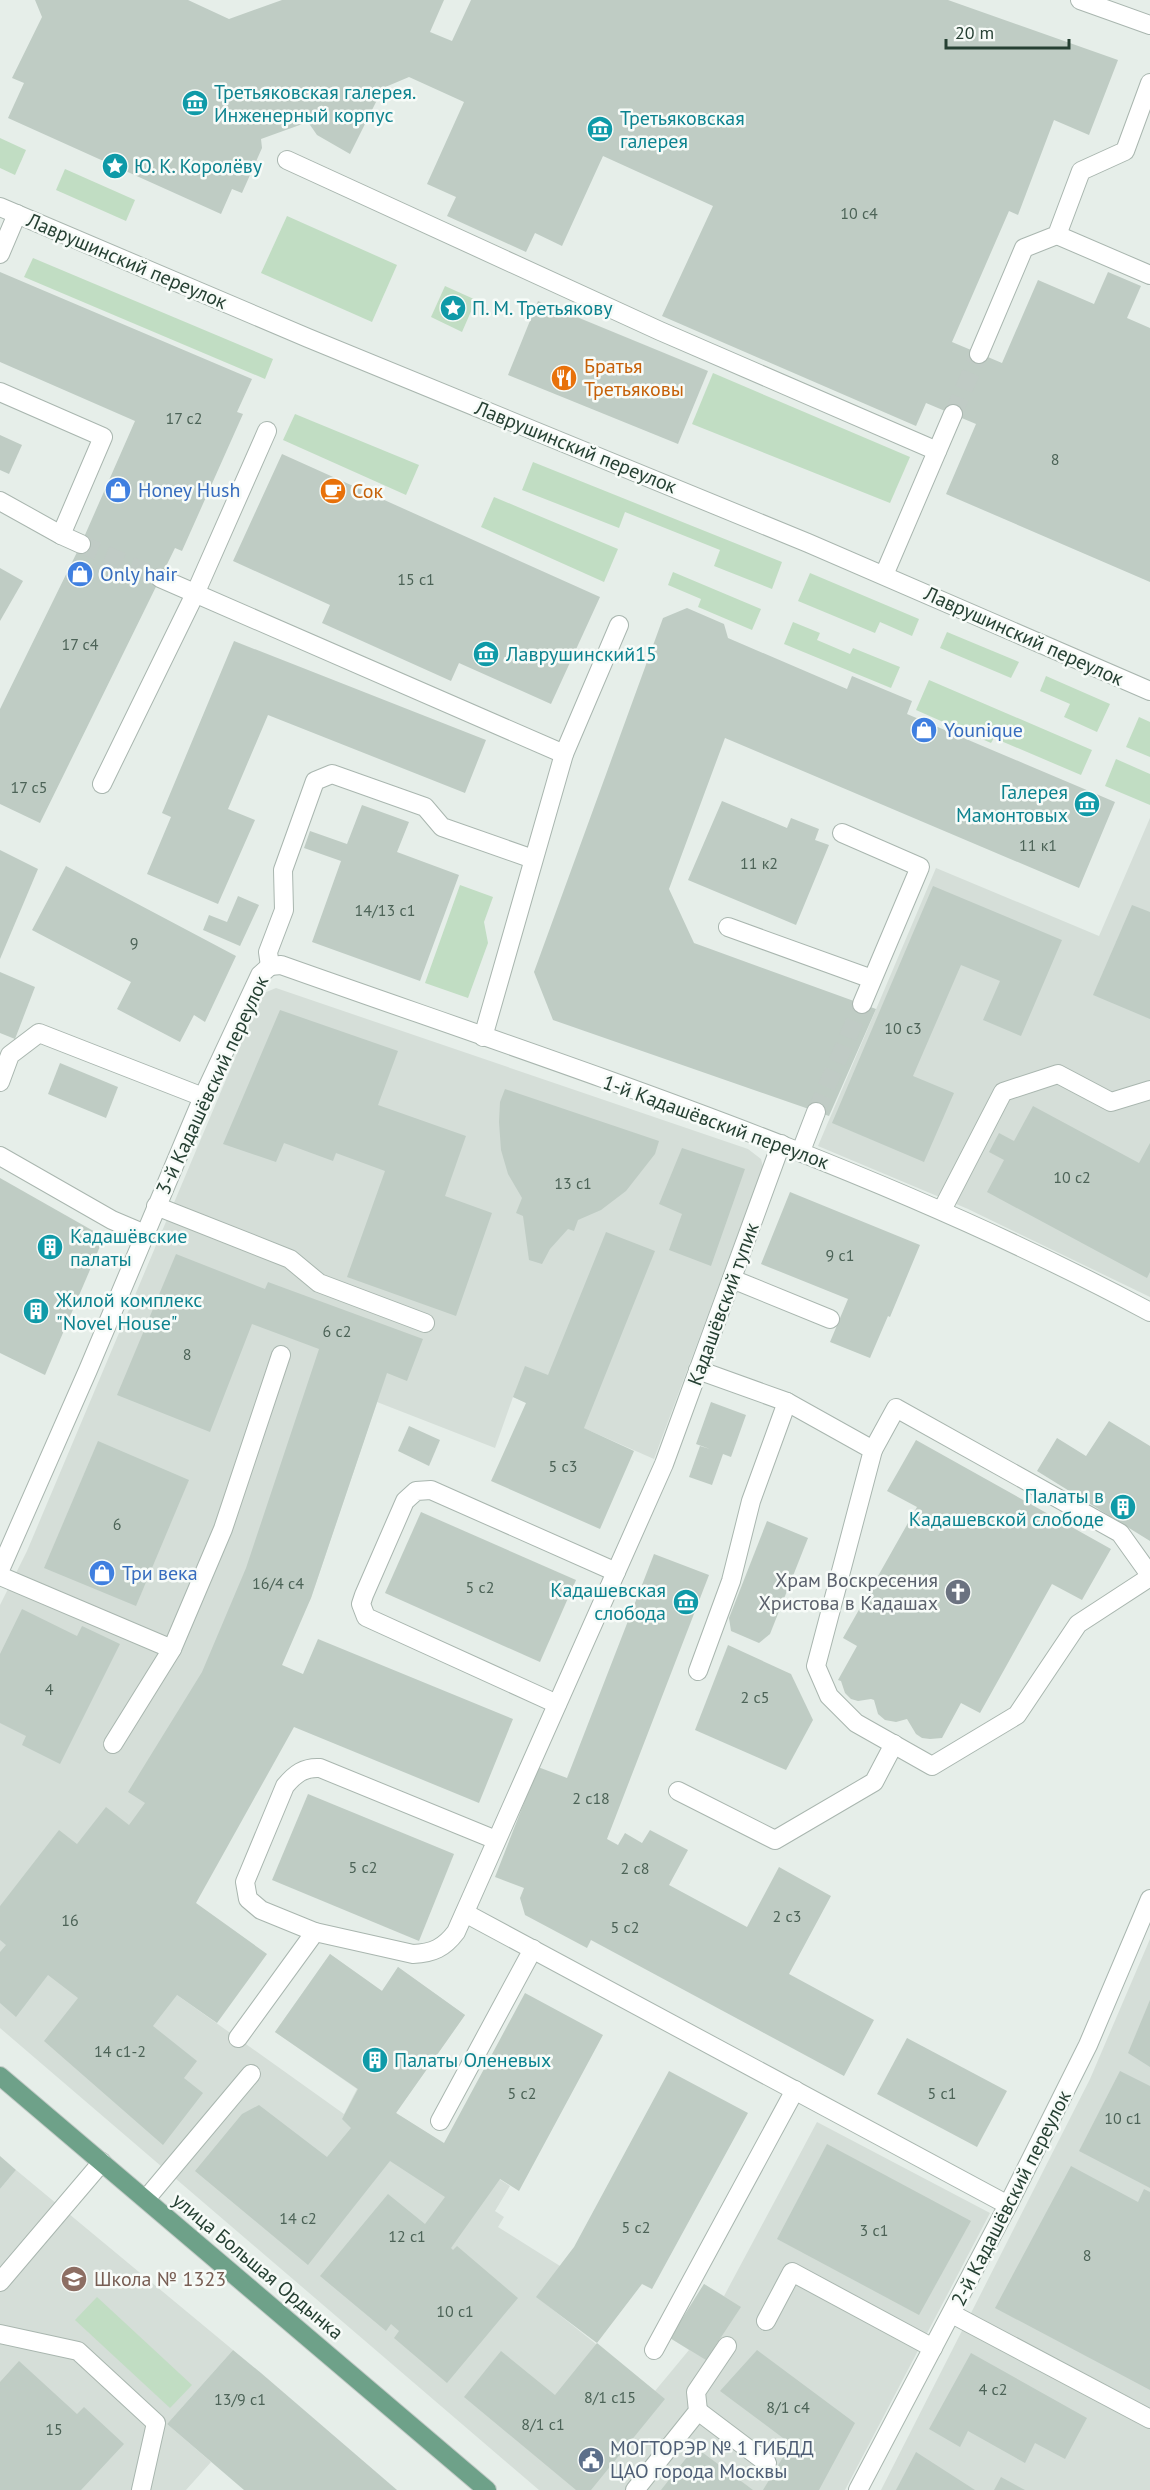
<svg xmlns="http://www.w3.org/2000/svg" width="1150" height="2490" font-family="'PT Sans',sans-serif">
	<rect width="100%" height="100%" fill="#e6eee9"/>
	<g fill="#d5ded8">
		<path d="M1150 818V1297L968 1209 818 1146 936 868 1099 936Z"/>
		<path d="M276 988 748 1149 761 1159 763 1167 654 1459 513 1397 495 1448 377 1402 311 1598 188 1829 177 1995 344 2114 357 2089 275 2032 330 1954 382 1991 398 1967 465 2015 396 2113 510 2186 495 2211 504 2217 498 2227 560 2266 537 2297 655 2391 689 2350 670 2338 704 2284 724 2296 817 2122 990 2213 845 2490H539L0 2028V1605L27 1551 260 999 264 993Z"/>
		<path d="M1150 1939V2490H881L1090 2079Z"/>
		<path d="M16 2170 233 2350 167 2424 211 2462 186 2490H0V2189Z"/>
	</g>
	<g fill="#c1ddc3">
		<path d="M0 138 26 150 15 175 0 168Z"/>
		<path d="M65 169 135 200 126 221 56 190Z"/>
		<path d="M287 216 397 265 372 322 261 273Z"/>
		<path d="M33 258 273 359 265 379 24 277Z"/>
		<path d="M445 286 476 300 462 332 431 317Z"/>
		<path d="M713 373 910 457 890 503 692 424Z"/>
		<path d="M295 414 419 465 406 495 283 440Z"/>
		<path d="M533 462 782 562 772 589 714 566 720 550 625 512 619 528 522 490Z"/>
		<path d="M494 497 618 549 604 582 481 527Z"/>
		<path d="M673 572 761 609 752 630 698 607 701 599 668 585Z"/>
		<path d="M810 573 919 619 912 636 880 622 875 633 798 601Z"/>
		<path d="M793 622 820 633 817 640 850 654 853 648 900 667 891 688 784 644Z"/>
		<path d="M947 632 1019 662 1011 678 940 648Z"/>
		<path d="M1046 676 1110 704 1097 732 1064 717 1070 704 1040 691Z"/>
		<path d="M929 680 1092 750 1081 775 994 738 991 743 916 710Z"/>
		<path d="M1139 717 1150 722V757L1126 747Z"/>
		<path d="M1116 759 1150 774V805L1105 786Z"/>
		<path d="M460 885 493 897 484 922 488 943 468 998 425 983Z"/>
		<path d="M97 2297 192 2385 170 2408 75 2320Z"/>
	</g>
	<g fill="#bfccc4">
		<path d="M35 0H188L229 19 282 0H444L430 32 452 41 471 0H948L1118 60 1089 135 1054 120 1018 215 1009 211 952 342 1002 363 1038 280 1094 304 1108 272 1141 286 1127 318 1150 328V582L946 494 976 424 926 403 916 426 662 316 713 206 603 156 562 246 535 233 526 252 447 216 456 197 427 184 464 102 409 77 383 88 350 154 317 135 308 122 261 139 262 148 242 193 232 189 221 214 8 118 24 83 12 78 42 17Z"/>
		<path d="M0 272 252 379 237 412 243 414 182 551 175 548 40 823 0 804V709L81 544 135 421 0 362Z"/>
		<path d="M538 301 708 371 678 444 508 375Z"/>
		<path d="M0 435 22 445 9 474 0 470Z"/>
		<path d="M282 454 600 597 551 704 459 663 451 681 322 623 330 605 233 561Z"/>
		<path d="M0 568 23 581 0 621Z"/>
		<path d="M687 608 724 624 728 638 847 689 852 676 912 701 907 714 1115 802 1079 888 725 738 669 889 694 943 876 1009 829 1116 553 1020 534 972 663 618Z"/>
		<path d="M234 641 486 740 465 793 268 715 228 809 255 820 218 904 147 874 171 817 162 813Z"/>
		<path d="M722 801 787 828 791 818 819 829 815 840 829 845 796 925 688 880Z"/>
		<path d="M362 805 409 822 397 852 459 875 420 981 312 942 341 861 304 848 310 831 347 844Z"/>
		<path d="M0 850 38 869 0 959Z"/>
		<path d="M66 866 236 956 205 1022 194 1015 180 1042 117 1009 131 982 32 930Z"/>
		<path d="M933 886 1062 940 1021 1036 983 1020 1000 981 961 965 913 1076 954 1093 924 1162 832 1123Z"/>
		<path d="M238 896 259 905 240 946 203 930 209 915 227 922Z"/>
		<path d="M1132 905 1150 912V1019L1093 995Z"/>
		<path d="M0 972 35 987 15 1039 0 1033Z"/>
		<path d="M280 1010 398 1051 378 1105 466 1136 445 1196 492 1213 456 1316 347 1277 385 1171 336 1153 333 1161 284 1143 276 1162 223 1144Z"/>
		<path d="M60 1063 118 1087 106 1118 48 1094Z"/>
		<path d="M505 1089 659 1141 655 1154 626 1191 601 1210 578 1220 574 1231 568 1229 550 1249 542 1264 529 1260 523 1216 516 1213 522 1198 508 1174 501 1150 499 1122 500 1102Z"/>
		<path d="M1033 1106 1139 1163 1150 1143V1272L1147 1278 987 1192 1004 1160 989 1152 999 1133 1014 1141Z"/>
		<path d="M682 1148 745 1169 711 1266 669 1250 682 1214 659 1204Z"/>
		<path d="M0 1178 104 1237 45 1375 0 1353Z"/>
		<path d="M790 1192 920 1245 890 1317 888 1316 870 1358 830 1342 848 1299 761 1264Z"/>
		<path d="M606 1232 655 1251 584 1428 634 1451 600 1529 491 1481 526 1403 513 1397 525 1366 548 1375Z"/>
		<path d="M176 1254 265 1289 268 1282 423 1339 407 1381 387 1373 311 1598 282 1665 303 1674 318 1639 513 1719 479 1803 294 1727 196 1903 267 1954 217 2023 177 1995 153 2026 197 2061 184 2078 203 2093 163 2145 44 2041 78 1998 48 1975 16 2017 0 2003V1952L6 1945 0 1940V1906L59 1830 77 1844 106 1807 129 1825 145 1803 128 1792 202 1672 246 1568 319 1349 252 1324 210 1432 117 1395Z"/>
		<path d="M711 1402 746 1415 731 1457 723 1454 712 1485 689 1477 700 1446 710 1449 696 1444Z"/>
		<path d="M1109 1421 1150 1446V1541L1037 1471 1057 1438 1086 1456Z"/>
		<path d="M409 1426 440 1440 429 1466 398 1451Z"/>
		<path d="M916 1440 1111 1549 1082 1600 1052 1584 980 1713 961 1703 942 1738 930 1739 922 1738 916 1734 907 1719 896 1722 885 1720 878 1714 874 1700 871 1699 858 1701 851 1699 845 1693 841 1681 838 1680 857 1646 843 1638 917 1507 887 1491Z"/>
		<path d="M98 1441 189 1480 136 1606 44 1568Z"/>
		<path d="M421 1512 576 1580 540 1662 385 1593Z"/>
		<path d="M767 1521 808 1538 770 1634 759 1643 731 1631 729 1618Z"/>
		<path d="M654 1554 709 1575 607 1839 618 1845 625 1833 642 1843 650 1830 688 1850 669 1885 747 1927 779 1867 831 1896 789 1974 874 2020 844 2076 591 1940 587 1948 525 1915 520 1898 524 1888 495 1877 538 1767 567 1778Z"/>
		<path d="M22 1609 77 1636 82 1626 120 1644 60 1764 22 1745 26 1736 0 1723V1654Z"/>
		<path d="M728 1645 791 1674 813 1720 786 1770 695 1730Z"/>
		<path d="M308 1794 454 1854 419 1941 272 1880Z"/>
		<path d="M330 1954 382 1991 398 1967 465 2015 396 2113 444 2143 525 1993 603 2035 519 2191 500 2179 451 2248 453 2250 457 2246 518 2298 447 2383 394 2338 399 2331 391 2324 386 2331 320 2276 388 2194 425 2224 445 2197 390 2161 308 2265 195 2171 242 2114 259 2105 327 2157 351 2128 342 2119 358 2089 275 2032Z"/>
		<path d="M1150 2000V2067L1128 2053Z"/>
		<path d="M907 2038 1007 2091 977 2147 877 2094Z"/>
		<path d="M669 2071 748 2113 652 2289 642 2284 597 2343 536 2297 574 2247Z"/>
		<path d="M1120 2071 1150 2086V2188L1079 2151Z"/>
		<path d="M827 2144 971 2221 919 2315 777 2239Z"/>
		<path d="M0 2156 16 2170 0 2189Z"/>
		<path d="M1071 2166 1138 2202 1144 2189 1150 2192V2390L995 2308Z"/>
		<path d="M704 2284 741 2307 706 2360 670 2338Z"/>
		<path d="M597 2343 665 2399 591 2490H576L464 2397 501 2351 555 2395Z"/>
		<path d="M233 2350 261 2373 397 2490H244L167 2424Z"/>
		<path d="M757 2350 855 2423 819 2490H763L791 2444 720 2391Z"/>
		<path d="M971 2353 1087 2418 1065 2459 1035 2443 1025 2463 968 2431 960 2447 929 2429Z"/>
		<path d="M19 2361 77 2414 84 2407 124 2444 81 2490H0V2382Z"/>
		<path d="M695 2447 753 2490H661Z"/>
		<path d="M916 2452 975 2490H896Z"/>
		<path d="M1001 2477 1025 2490H994Z"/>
	</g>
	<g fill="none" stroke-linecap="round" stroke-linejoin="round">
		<g stroke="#c0cbc5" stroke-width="18" stroke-dasharray="18 9" stroke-linecap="butt">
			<path d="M953 414 979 354"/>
			<path d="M81 544 160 578"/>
			<path d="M816 1112 862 1004"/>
		</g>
		<defs>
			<g id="minor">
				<path d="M1080 0 1150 25"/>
				<path d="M287 160 660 331 937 451"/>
				<path d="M0 207 308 338 808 543 1150 691"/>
				<path d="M1057 235 1150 275"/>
				<path d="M0 254 17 214"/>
				<path d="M979 354 1024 248 1057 235 1081 171 1125 151 1150 83"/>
				<path d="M0 392 103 437 61 535"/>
				<path d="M0 501 61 535 81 544"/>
				<path d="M884 575 953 414"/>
				<path d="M160 578 564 754"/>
				<path d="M102 784 195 594 267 431"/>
				<path d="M842 833 920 867 862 1004"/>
				<path d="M728 927 872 979"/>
				<path d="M270 966 281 965C574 1069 874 1164 1150 1312"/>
				<path d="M270 966 268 952 284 910 283 870 315 781 332 774 425 807 442 827 533 859"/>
				<path d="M483 1037 564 754 619 625"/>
				<path d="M0 1082 10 1055 39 1033 203 1097"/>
				<path d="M801 1151 816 1112"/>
				<path d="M0 1156 112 1220 145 1234"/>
				<path d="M156 1206 290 1259 319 1283 425 1323"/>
				<path d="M942 1210 1003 1092 1058 1074 1111 1102 1150 1090"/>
				<path d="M732 1279 830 1319"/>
				<path d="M698 1370 787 1402 751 1501 731 1581 698 1671"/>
				<path d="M787 1402 873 1450 816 1666 829 1696 856 1723 932 1766 1017 1715 1078 1624 1150 1577"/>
				<path d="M873 1450 896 1408 1120 1533 1150 1575"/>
				<path d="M0 1570 88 1370 203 1097 260 975 270 966"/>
				<path d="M0 1576 172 1649 223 1529 281 1355"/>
				<path d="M557 1704 366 1617 361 1604 364 1595 405 1501 416 1491 431 1490 616 1572"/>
				<path d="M113 1744 172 1649"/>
				<path d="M678 1791 775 1840 874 1782 894 1744"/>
				<path d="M496 1840 320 1768C304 1767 295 1774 285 1786L245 1882 248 1899 261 1910 315 1932 413 1954C433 1953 444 1948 456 1932L664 1464 781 1144"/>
				<path d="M465 1913 1008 2205"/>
				<path d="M238 2038 315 1932"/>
				<path d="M440 2121 533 1949"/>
				<path d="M146 2199 251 2074"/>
				<path d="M0 2282 102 2162"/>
				<path d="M952 2314 1150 2419"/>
				<path d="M766 2321 792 2272 933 2348"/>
				<path d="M0 2334 78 2351 156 2423 141 2490"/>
				<path d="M654 2350 795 2090"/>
				<path d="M698 2411 767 2463"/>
				<path d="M635 2490 698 2411 696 2392 727 2346"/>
				<path d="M858 2490 1008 2205 1088 2045 1150 1899"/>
			</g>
			<path id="major" d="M0 2076 487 2490"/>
		</defs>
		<use href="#minor" stroke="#a9b6af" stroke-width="20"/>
		<use href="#major" stroke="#c2cac6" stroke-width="20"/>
		<use href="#minor" stroke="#fff" stroke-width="18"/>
		<use href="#major" stroke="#6ea189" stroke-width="18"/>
	</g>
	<defs>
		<symbol id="museum-disc" viewBox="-11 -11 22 22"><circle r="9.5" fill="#0f9aa8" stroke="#f7fbf8"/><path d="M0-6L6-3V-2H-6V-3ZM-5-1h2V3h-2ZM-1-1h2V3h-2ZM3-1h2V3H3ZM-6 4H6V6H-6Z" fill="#fff"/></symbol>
		<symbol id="sight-disc" viewBox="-11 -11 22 22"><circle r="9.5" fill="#0f9aa8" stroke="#f7fbf8"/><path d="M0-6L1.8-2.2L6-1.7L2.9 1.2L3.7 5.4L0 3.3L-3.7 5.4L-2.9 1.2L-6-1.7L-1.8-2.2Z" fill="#fff"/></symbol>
		<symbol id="restaurant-disc" viewBox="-11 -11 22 22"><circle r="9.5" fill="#e8710a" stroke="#f7fbf8"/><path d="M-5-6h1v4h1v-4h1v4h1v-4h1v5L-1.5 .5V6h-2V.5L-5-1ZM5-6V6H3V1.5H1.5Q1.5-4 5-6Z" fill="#fff"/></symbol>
		<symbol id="shop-disc" viewBox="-11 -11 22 22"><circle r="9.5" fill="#3f7fe0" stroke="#f7fbf8"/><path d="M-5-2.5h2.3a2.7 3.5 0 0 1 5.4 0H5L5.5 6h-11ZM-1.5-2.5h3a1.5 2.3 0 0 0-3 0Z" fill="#fff"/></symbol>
		<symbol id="cafe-disc" viewBox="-11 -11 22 22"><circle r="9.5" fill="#e8710a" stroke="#f7fbf8"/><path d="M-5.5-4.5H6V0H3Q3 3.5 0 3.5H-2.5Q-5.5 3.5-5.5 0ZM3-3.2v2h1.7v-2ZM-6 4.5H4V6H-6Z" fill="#fff"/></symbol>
		<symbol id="building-disc" viewBox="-11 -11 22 22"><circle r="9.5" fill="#0f9aa8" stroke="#f7fbf8"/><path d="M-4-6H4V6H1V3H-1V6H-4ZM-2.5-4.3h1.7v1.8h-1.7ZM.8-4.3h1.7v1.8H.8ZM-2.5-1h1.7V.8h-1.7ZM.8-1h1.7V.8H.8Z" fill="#fff"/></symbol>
		<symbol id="church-disc" viewBox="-11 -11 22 22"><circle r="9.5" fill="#6b7280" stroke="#f7fbf8"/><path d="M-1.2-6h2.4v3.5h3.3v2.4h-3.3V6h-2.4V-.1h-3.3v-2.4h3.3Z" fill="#fff"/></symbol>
		<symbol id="school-disc" viewBox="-11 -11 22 22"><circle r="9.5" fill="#8d6e63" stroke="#f7fbf8"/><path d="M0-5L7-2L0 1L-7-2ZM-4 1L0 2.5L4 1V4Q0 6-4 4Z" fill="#fff"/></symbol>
		<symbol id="civic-disc" viewBox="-11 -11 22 22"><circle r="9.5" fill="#5c6f8a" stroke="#f7fbf8"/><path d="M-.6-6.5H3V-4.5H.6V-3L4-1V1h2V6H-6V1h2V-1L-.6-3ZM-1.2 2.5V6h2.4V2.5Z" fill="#fff"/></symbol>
	</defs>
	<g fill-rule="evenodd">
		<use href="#museum-disc" x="180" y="88" width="30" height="30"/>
		<use href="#museum-disc" x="585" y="114" width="30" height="30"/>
		<use href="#sight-disc" x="100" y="151" width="30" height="30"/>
		<use href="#sight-disc" x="438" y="293" width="30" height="30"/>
		<use href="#restaurant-disc" x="549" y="363" width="30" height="30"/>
		<use href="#shop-disc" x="103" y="475" width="30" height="30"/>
		<use href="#cafe-disc" x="318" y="476" width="30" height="30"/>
		<use href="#shop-disc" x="65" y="559" width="30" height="30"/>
		<use href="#museum-disc" x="471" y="639" width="30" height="30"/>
		<use href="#shop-disc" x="909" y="715" width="30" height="30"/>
		<use href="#museum-disc" x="1072" y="789" width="30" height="30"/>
		<use href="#building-disc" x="35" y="1232" width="30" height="30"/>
		<use href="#building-disc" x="21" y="1296" width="30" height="30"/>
		<use href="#building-disc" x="1108" y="1492" width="30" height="30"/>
		<use href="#shop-disc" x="87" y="1558" width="30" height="30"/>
		<use href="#church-disc" x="943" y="1577" width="30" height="30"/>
		<use href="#museum-disc" x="671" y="1587" width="30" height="30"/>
		<use href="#building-disc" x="360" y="2045" width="30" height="30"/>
		<use href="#school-disc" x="59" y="2264" width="30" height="30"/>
		<use href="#civic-disc" x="576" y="2445" width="30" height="30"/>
	</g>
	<g text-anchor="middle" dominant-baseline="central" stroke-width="5" stroke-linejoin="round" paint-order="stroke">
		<g font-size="16" fill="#4c6357">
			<text x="859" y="213">10 с4</text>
			<text x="184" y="418">17 с2</text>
			<text x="1055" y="459">8</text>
			<text x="416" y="579">15 с1</text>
			<text x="80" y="644">17 с4</text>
			<text x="29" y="787">17 с5</text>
			<text x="1038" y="845">11 к1</text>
			<text x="759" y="863">11 к2</text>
			<text x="385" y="910">14/13 с1</text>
			<text x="134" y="943">9</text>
			<text x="903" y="1028">10 с3</text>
			<text x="1072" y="1177">10 с2</text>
			<text x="573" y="1183">13 с1</text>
			<text x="840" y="1255">9 с1</text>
			<text x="337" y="1331">6 с2</text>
			<text x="187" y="1354">8</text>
			<text x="563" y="1466">5 с3</text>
			<text x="117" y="1524">6</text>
			<text x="278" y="1583">16/4 с4</text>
			<text x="480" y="1587">5 с2</text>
			<text x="49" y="1689">4</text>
			<text x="755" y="1697">2 с5</text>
			<text x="591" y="1798">2 с18</text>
			<text x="363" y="1867">5 с2</text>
			<text x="635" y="1868">2 с8</text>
			<text x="787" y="1916">2 с3</text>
			<text x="70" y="1920">16</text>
			<text x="625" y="1927">5 с2</text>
			<text x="120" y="2051">14 с1-2</text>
			<text x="522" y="2093">5 с2</text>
			<text x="942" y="2093">5 с1</text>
			<text x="1123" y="2118">10 с1</text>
			<text x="298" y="2218">14 с2</text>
			<text x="636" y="2227">5 с2</text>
			<text x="874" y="2230">3 с1</text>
			<text x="407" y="2236">12 с1</text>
			<text x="1087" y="2255">8</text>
			<text x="455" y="2311">10 с1</text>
			<text x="993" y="2389">4 с2</text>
			<text x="610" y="2397">8/1 с15</text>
			<text x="240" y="2399">13/9 с1</text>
			<text x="788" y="2407">8/1 с4</text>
			<text x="543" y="2424">8/1 с1</text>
			<text x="54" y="2429">15</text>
		</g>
		<g font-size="20" fill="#0d838f" stroke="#f7fbf8" text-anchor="start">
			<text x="214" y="92">Третьяковская галерея.<tspan x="214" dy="23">Инженерный корпус</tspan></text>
			<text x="620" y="118">Третьяковская<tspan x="620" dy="23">галерея</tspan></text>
			<text x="134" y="166">Ю. К. Королёву</text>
			<text x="472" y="308">П. М. Третьякову</text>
			<text x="506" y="654">Лаврушинский15</text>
			<text x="1068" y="792" text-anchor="end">Галерея<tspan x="1068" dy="23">Мамонтовых</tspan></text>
			<text x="70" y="1236">Кадашёвские<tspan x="70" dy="23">палаты</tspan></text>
			<text x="56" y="1300">Жилой комплекс<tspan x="56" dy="23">"Novel House"</tspan></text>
			<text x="1104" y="1496" text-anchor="end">Палаты в<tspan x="1104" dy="23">Кадашевской слободе</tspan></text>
			<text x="666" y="1590" text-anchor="end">Кадашевская<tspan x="666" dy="23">слобода</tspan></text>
			<text x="394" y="2060">Палаты Оленевых</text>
		</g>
		<g font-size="20" fill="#264033" stroke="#f7fbf8">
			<text transform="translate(127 261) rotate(23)">Лаврушинский переулок</text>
			<text transform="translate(576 447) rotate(22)">Лаврушинский переулок</text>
			<text transform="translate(1024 636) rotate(24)">Лаврушинский переулок</text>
			<text transform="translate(212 1085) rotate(-65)">3-й Кадашёвский переулок</text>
			<text transform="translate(716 1122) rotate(20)">1-й Кадашёвский переулок</text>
			<text transform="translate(723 1304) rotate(-70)">Кадашёвский тупик</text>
			<text transform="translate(1011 2198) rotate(-63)">2-й Кадашёвский переулок</text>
			<text transform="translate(258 2266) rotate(40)">улица Большая Ордынка</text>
		</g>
		<g font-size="20" fill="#c56008" stroke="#f7fbf8" text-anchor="start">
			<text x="584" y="366">Братья<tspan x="584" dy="23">Третьяковы</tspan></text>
			<text x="352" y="491">Сок</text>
		</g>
		<g font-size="20" fill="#366cbe" stroke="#f7fbf8" text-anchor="start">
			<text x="138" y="490">Honey Hush</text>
			<text x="100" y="574">Only hair</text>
			<text x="944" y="730">Younique</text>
			<text x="122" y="1573">Три века</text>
		</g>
		<g font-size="20" fill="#5b616d" stroke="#f7fbf8" text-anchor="end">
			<text x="938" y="1580">Храм Воскресения<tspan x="938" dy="23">Христова в Кадашах</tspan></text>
		</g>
		<g font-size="20" fill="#785e54" stroke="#f7fbf8" text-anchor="start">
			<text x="94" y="2279">Школа № 1323</text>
		</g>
		<g font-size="20" fill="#4e5e75" stroke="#f7fbf8" text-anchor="start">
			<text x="610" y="2448">МОГТОРЭР № 1 ГИБДД<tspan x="610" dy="23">ЦАО города Москвы</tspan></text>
		</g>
	</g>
	<path d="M946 39v9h123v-9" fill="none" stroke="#264033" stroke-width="3"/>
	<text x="955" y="39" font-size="18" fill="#264033" stroke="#f7fbf8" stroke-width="4.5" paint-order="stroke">20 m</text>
</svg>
